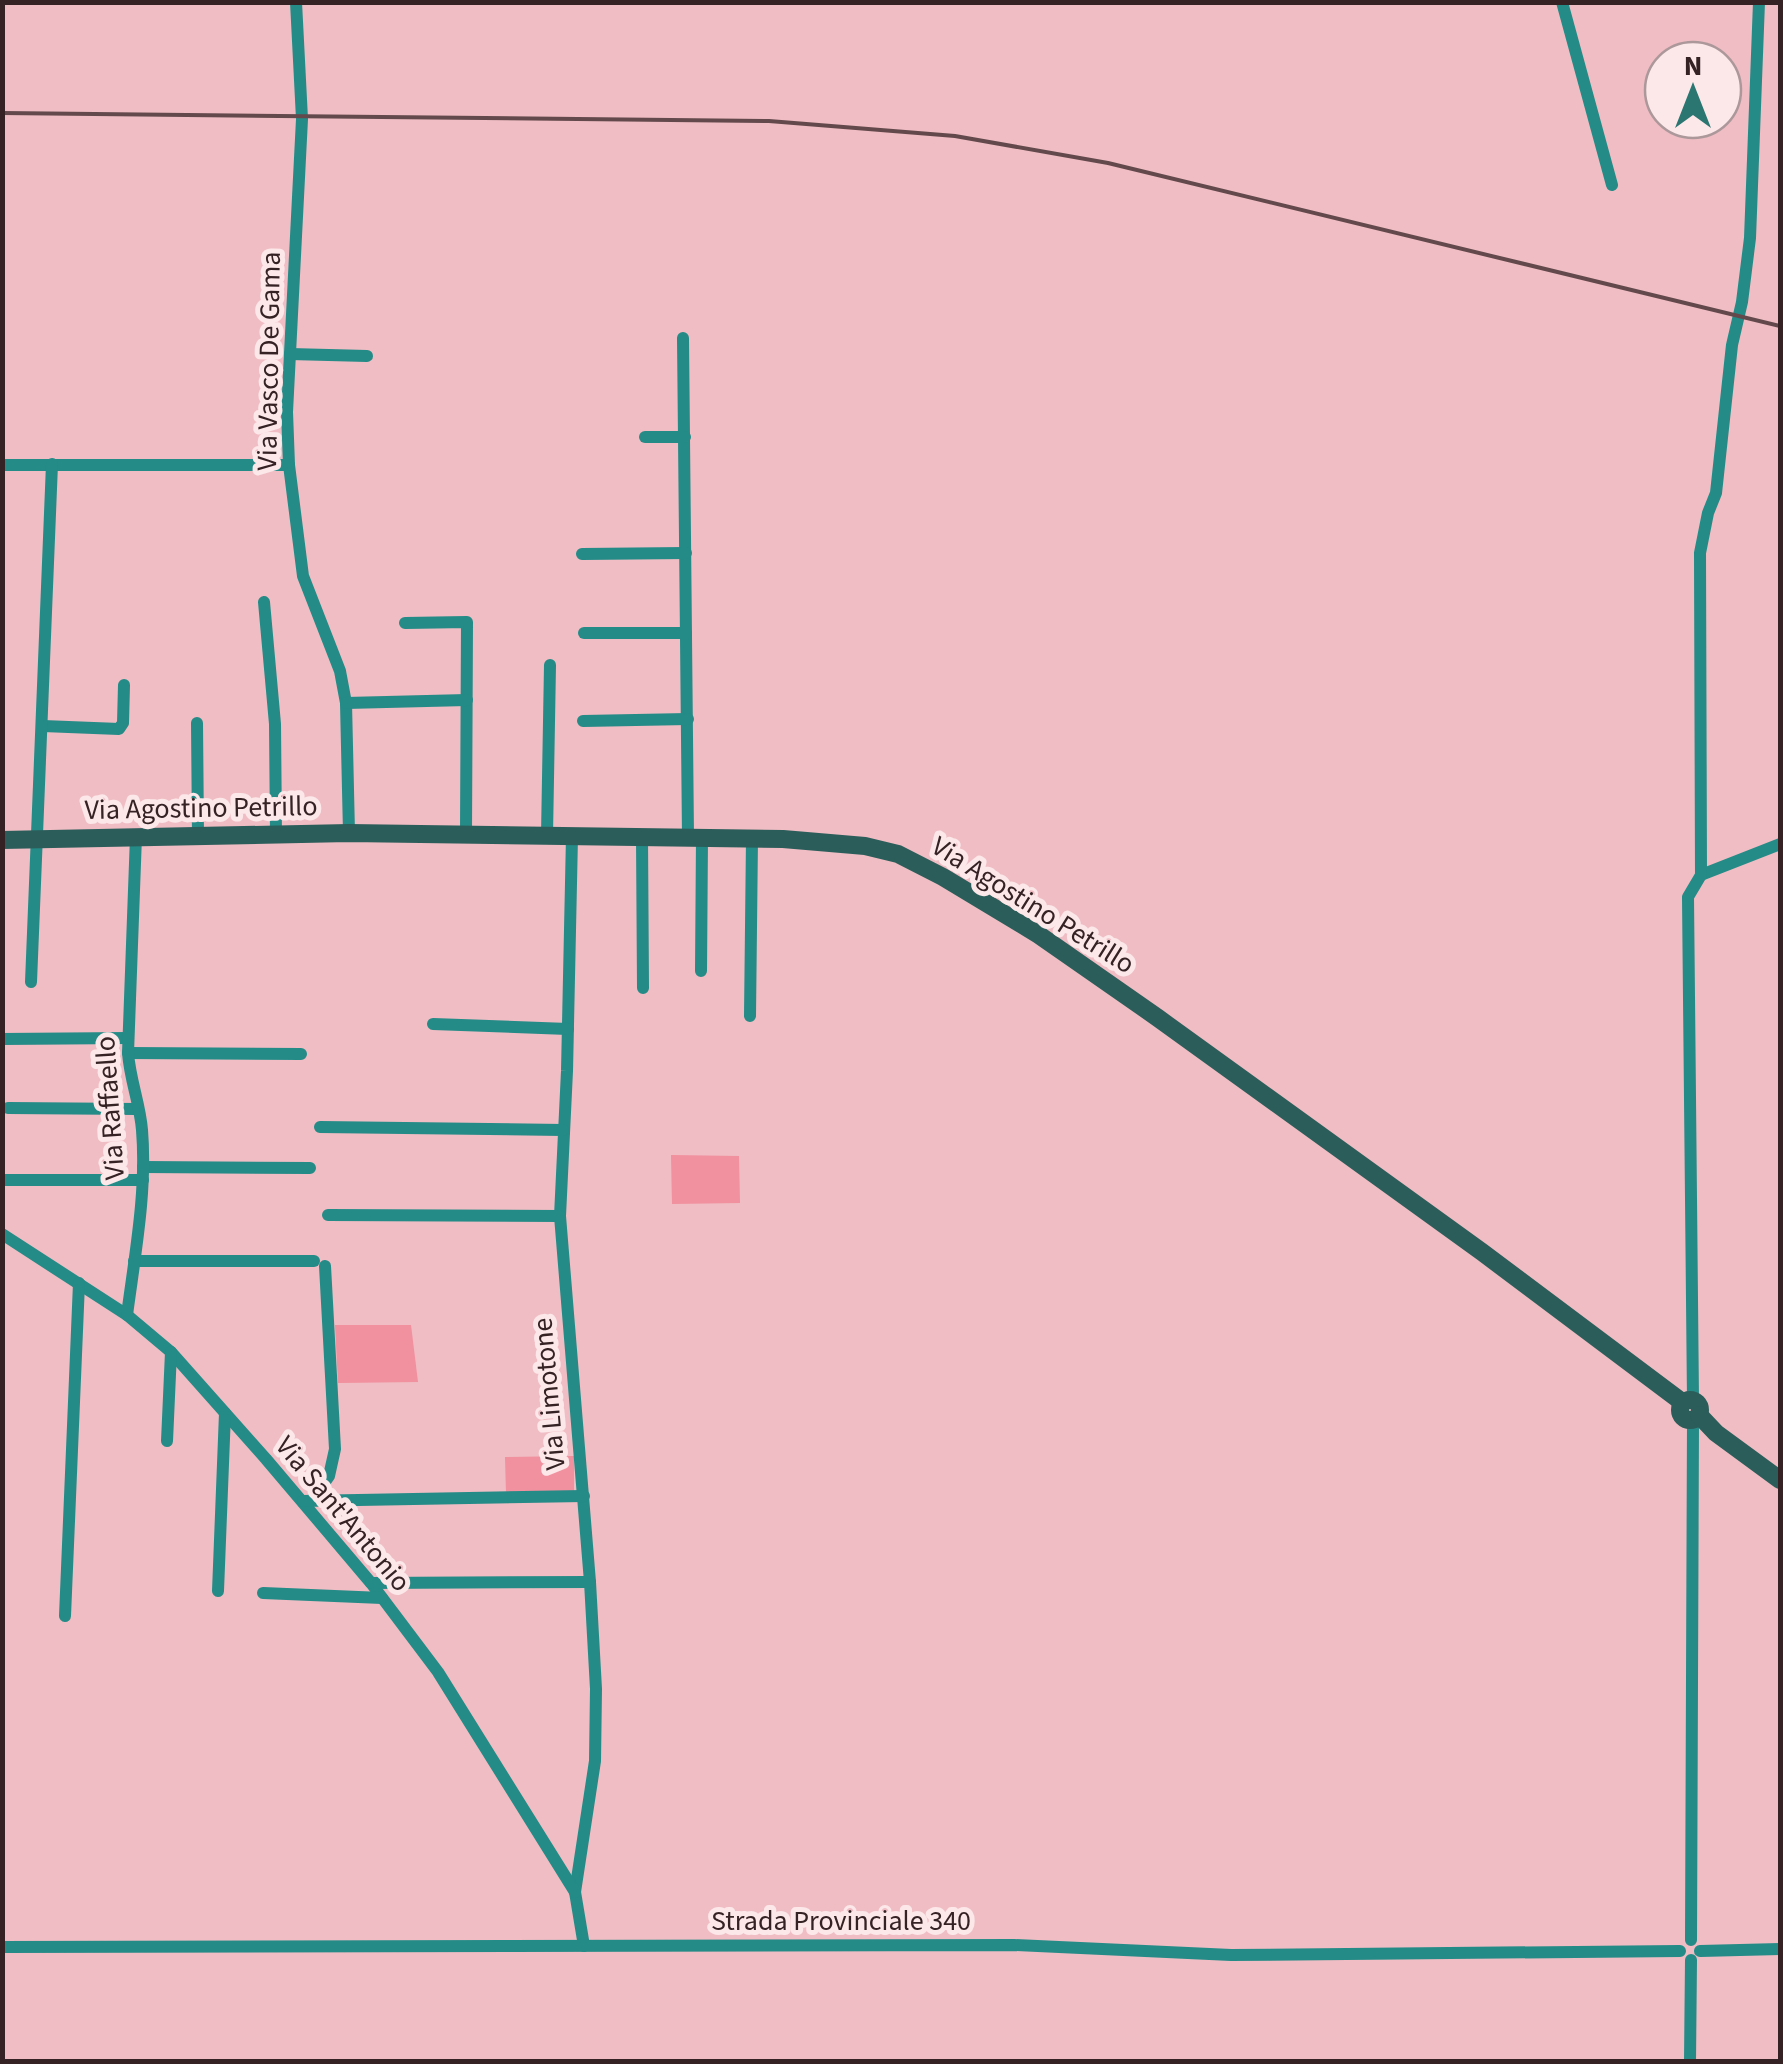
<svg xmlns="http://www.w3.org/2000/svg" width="1783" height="2064" font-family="'Source Sans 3',sans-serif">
	<rect width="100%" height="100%" fill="#efbdc3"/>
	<g fill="#f1909e">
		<path d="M671 1155 739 1156 740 1203 672 1204Z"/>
		<path d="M335 1325H411L418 1382 338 1383Z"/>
		<path d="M574 1456V1491L506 1493 505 1457Z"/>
	</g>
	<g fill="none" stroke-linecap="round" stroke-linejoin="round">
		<g stroke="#248b87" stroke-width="12">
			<path d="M296 2 302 119 287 412 289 465 303 576 340 671 346 703 349 833"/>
			<path d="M1562 2 1612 185"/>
			<path d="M683 338 688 837"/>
			<path d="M290 354 367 356"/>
			<path d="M645 437H685"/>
			<path d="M2 465H289"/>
			<path d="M582 554 686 553"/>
			<path d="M264 602 275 724 276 834"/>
			<path d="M405 623 467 622 466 834"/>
			<path d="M584 633H686"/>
			<path d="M346 703 467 700"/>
			<path d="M583 721 688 719"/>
			<path d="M197 723 198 835"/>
			<path d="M43 726 119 729 123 723 124 685"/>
			<path d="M547 835 550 665"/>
			<path d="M572 836 567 1071 560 1216 590 1582 596 1689 595 1761 575 1892 584 1946"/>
			<path d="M642 837 643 988"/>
			<path d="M1701 875 1780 844"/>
			<path d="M701 971 702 837"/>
			<path d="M31 982 52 464"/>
			<path d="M750 1016 752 838"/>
			<path d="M433 1024 568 1029"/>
			<path d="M2 1039 128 1038"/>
			<path d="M128 1053 301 1054"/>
			<path d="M8 1108 137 1109"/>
			<path d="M320 1127 563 1130"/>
			<path d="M143 1167 310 1168"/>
			<path d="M2 1180H143"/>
			<path d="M328 1215 560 1216"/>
			<path d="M2 1234 127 1315 171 1352 266 1459 371 1583 438 1672 575 1892"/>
			<path d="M134 1261H314"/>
			<path d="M127 1315C135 1254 147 1191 142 1130 140 1104 130 1080 128 1053L136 836"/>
			<path d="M1693 1400 1688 897 1701 875 1700 553 1708 513 1716 493 1732 345 1742 302 1750 238 1759 2"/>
			<path d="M167 1441 171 1352"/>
			<path d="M312 1500 329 1476 335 1449 325 1266"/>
			<path d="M303 1501 584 1496"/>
			<path d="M371 1583 590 1582"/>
			<path d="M218 1591 225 1413"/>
			<path d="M263 1593 382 1598"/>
			<path d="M65 1616 79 1283"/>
			<path d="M1691 1940 1693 1420"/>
			<path d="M2 1947 1014 1945 1231 1955 1680 1951"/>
			<path d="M1700 1951 1780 1949"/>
			<path d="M1690 2062 1691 1960"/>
		</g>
		<g stroke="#2b5d5a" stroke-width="18">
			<path d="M2 840 349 833 783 839 865 846 898 854 943 877 1039 935 1158 1018 1482 1252 1682 1402"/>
			<circle cx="1690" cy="1410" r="10"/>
			<path d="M1699 1415 1716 1433 1780 1480"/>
		</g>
		<path stroke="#63494c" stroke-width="4" d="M2 113 769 121 955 136 1108 163 1780 326"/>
	</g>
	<g text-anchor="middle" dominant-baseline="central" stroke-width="10" stroke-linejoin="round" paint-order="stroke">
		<g font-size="28" fill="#352224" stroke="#fce7e9">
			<text transform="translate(269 361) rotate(-89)">Via Vasco De Gama</text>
			<text transform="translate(201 808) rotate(-1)">Via Agostino Petrillo</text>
			<text transform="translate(1033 905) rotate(32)">Via Agostino Petrillo</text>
			<text transform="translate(110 1108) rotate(-94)">Via Raffaello</text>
			<text transform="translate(549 1394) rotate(-95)">Via Limotone</text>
			<text transform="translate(343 1514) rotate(50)">Via Sant'Antonio</text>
			<text x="841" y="1921">Strada Provinciale 340</text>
		</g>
	</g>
	<rect width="1783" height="2064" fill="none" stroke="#352224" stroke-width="10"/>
	<g transform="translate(1693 90)"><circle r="48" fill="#fce7e9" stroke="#ac989a" stroke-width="2.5"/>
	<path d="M0-8L18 38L0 25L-18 38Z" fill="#2c7672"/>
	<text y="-15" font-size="28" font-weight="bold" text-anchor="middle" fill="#352224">N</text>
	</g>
</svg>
